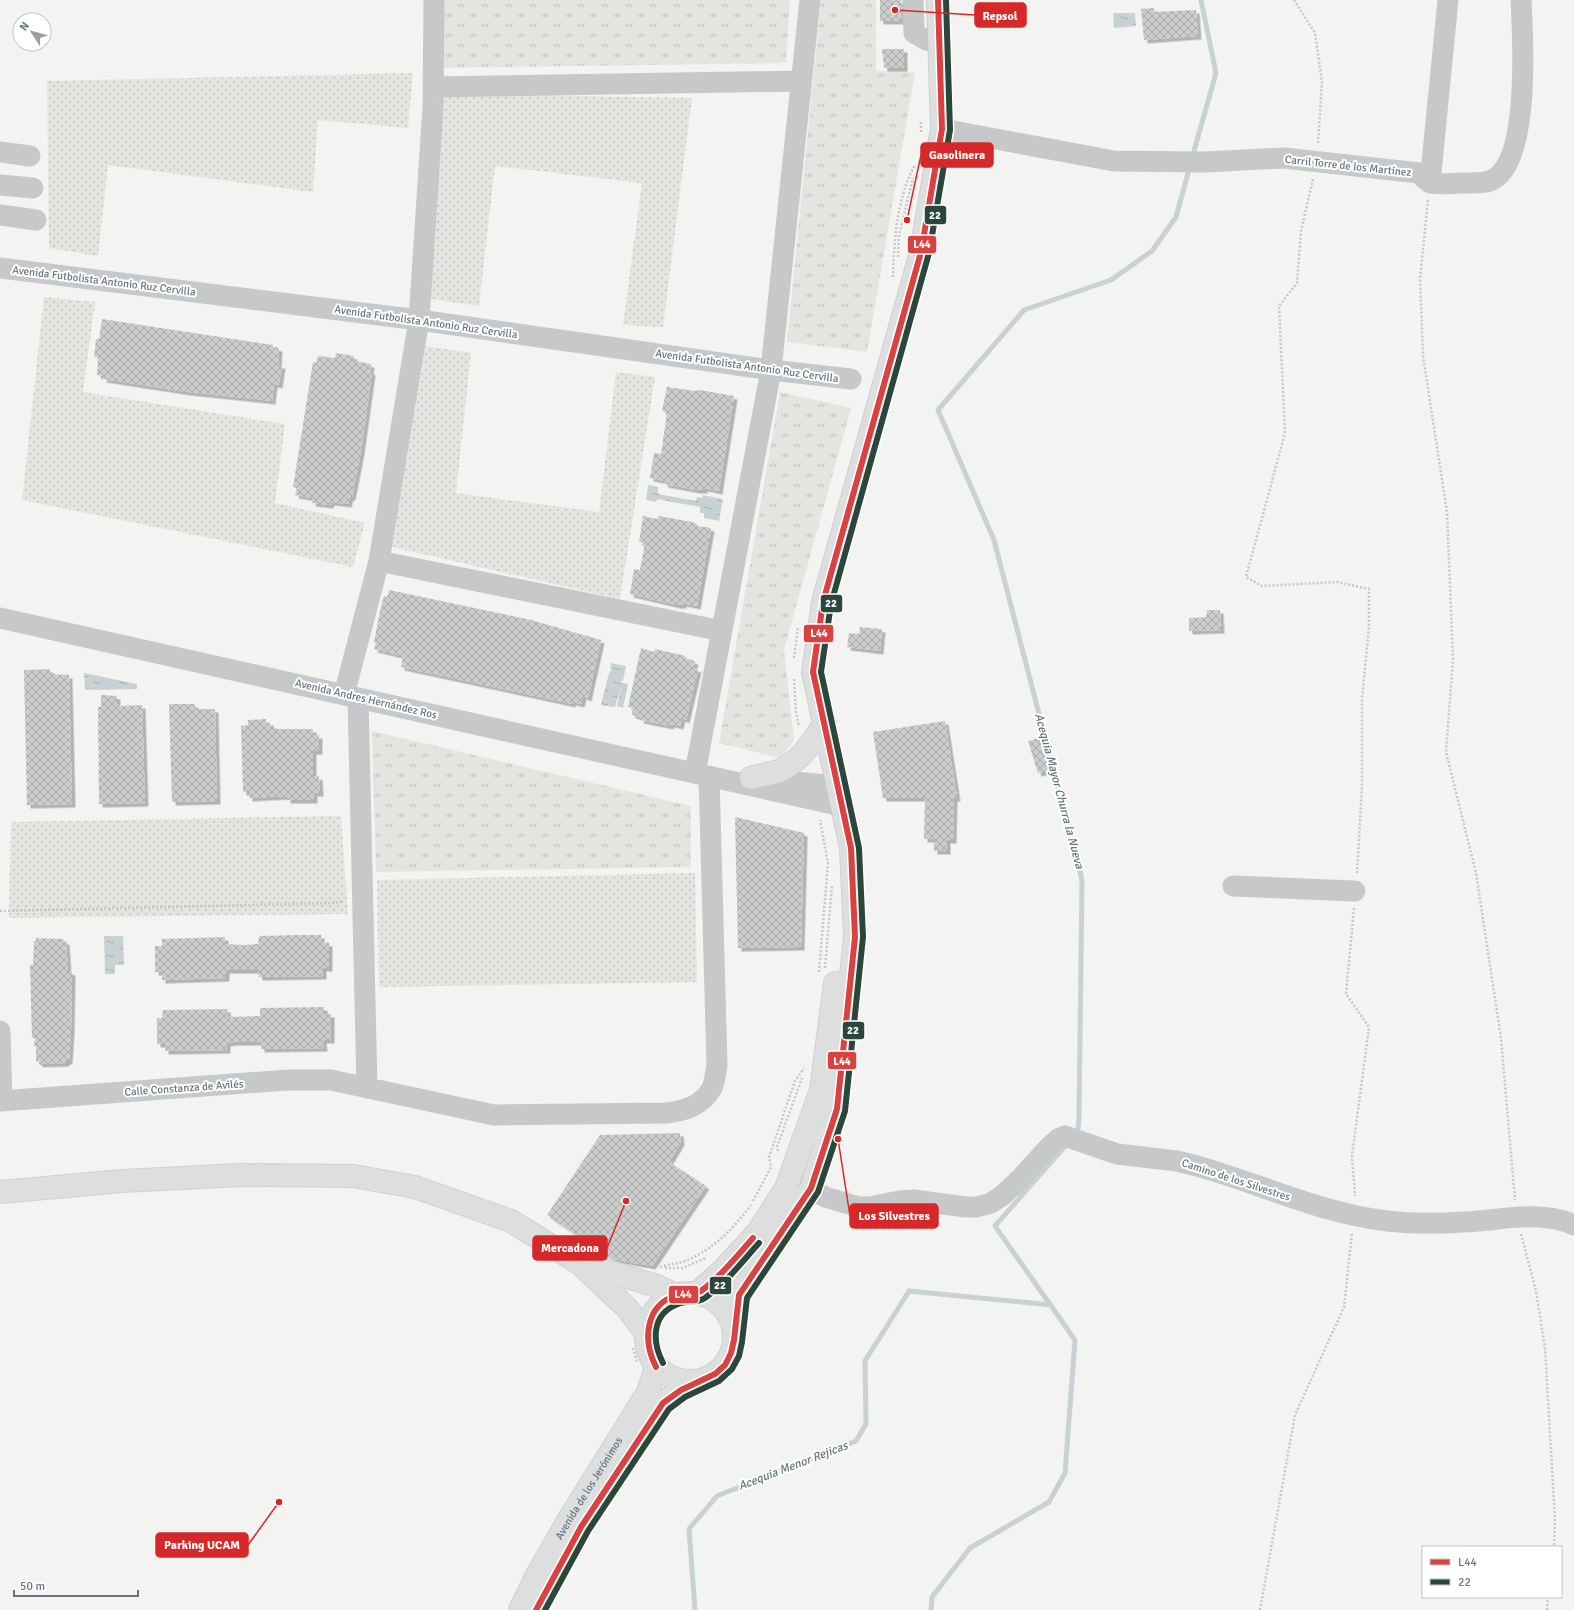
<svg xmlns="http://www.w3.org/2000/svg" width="1574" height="1610" font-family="Signika,sans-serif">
<defs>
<pattern id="grass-tufts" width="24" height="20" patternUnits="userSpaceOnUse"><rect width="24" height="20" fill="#e3e6e0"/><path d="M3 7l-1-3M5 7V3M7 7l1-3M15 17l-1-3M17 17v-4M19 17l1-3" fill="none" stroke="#bcbfbb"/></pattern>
<pattern id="park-dots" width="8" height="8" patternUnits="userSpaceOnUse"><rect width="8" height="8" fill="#e3e6e0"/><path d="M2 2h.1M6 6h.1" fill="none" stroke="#bcbfbb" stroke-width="1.8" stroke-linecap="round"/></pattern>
<pattern id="water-ripples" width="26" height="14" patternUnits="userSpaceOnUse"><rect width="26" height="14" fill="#c8d1d3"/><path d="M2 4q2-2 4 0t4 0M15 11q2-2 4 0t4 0" fill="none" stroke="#a6aeb0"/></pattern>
<pattern id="building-cross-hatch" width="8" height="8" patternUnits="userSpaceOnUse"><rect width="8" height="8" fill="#cbcdcd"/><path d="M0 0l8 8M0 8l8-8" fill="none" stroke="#a8abac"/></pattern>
<filter id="shadow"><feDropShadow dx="3.5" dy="3.5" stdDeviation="0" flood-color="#0004"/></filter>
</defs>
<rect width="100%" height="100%" fill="#f3f3f2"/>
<path fill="url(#grass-tufts)" d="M443,0H790L786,63L444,68Z
M821,0H876V71L915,72L867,352L787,342Z
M780,392L851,408L784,650L794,741L780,758L719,743Z
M372,731L691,806V867L376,872Z"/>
<path fill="url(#park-dots)" d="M413,73L408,128L318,120L313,192L108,165L98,256L49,248L47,81Z
M440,94L692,98L663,327L623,325L642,183L495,166L479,306L430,299Z
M44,297L95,302L83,392L285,424L275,503L365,523L353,567L22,500Z
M426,346L471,353L456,493L599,512L616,372L655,377L620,599L392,547Z
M341,816L348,914L9,918L11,822Z
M695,873L697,982L379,987L377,880Z"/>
<path fill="url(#water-ripples)" d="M1113,13H1135L1136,26L1114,28Z
M648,485L658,487V494L696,501L697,497L702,498L703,495L723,499L719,521L704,518V513H700V507L657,499L656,502L646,500Z
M611,663L626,666L623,681L619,682L628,684L623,708L617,706L621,687L615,707L601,705L609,673L612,670L610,669Z
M84,673L137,684V689L85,690Z
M104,936H123L124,965H115V974H105Z"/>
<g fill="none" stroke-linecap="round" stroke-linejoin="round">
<path stroke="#c8d1d3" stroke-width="5" d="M1192,158L1216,73L1201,0
M1074,1134L1078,1129L1079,1118L1082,880L994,540L938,410L1024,310L1111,280L1152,251L1176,217L1190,166
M695,1610L689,1529L717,1496L856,1441L866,1424L865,1361L909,1291L1051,1305
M931,1610L932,1597L970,1548L1049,1502L1065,1473L1075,1340L995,1226L1067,1144"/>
</g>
<path fill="url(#building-cross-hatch)" filter="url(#shadow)" d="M880,0H901L902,21H880Z
M1154,8V12L1196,10L1198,36L1144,40L1141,9Z
M882,49H904V68H884Z
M102,319L273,345V347L279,348L278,365H282L279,385L274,384L272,401L187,392L103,379L104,376L97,375L98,358L94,357L96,339H99Z
M336,353L354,356V361L371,364L370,371L372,372L361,451L352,497H350L348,504L331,502L330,505L312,503L313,498L295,495L297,488L293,487L313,362L316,363L318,356L335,358Z
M667,387L695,391L700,390L734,396L719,491L704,488V490H697L664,484L665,481L650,478L654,453L661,454L667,413L662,411Z
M643,516L658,519L659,516L692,522L697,524V526L711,528L697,606L683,603V605H677L630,594L634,569L640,570L645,542H639Z
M389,590L531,620L601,640L588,698L583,696L581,704L572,702V704L401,667L403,656L374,649L376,643L374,642L380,611L384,596L387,597Z
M1207,610H1220L1221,630L1189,631V618L1206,617Z
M860,627L882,629L880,651L847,647L849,633L859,634Z
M641,648L654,652L655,649L686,656L685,658L695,661L693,668L698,669L686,720L682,718L680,726L671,724L670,726L640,720L641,717L632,715L633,708L628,707Z
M50,669V674L69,675L72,804L27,805L24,670Z
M101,695L117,696V706L142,705L145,803L99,804L98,707H101Z
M169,704H195V709H215L217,801L172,802Z
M266,719V726L274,725V729H313V735H319V751H313V777L319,776L320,793H314V800H287V796L249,798V792H243L241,726L248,725V720Z
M945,721L957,798H954L953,840H947V851H934V839H924L925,798H883L873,732Z
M1042,737L1051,770L1038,773L1028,741Z
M735,817L804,833L801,947L738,948Z
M300,935H321V942L329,943V968H323V976L259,977L258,970H226V978L162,980V972H155V946H162V939L225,937V944L243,945L258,944L259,936Z
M36,938L63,939L64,941H66L68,971L72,972L71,1030L69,1061H66V1063L39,1064V1062L36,1061V1046H34L35,1038H32L30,965H33L34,941H36Z
M324,1007V1014H331V1040H323L324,1048L261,1049V1042H234L227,1043V1050L165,1051V1044H157V1018H162L163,1010L227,1009L228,1017L260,1016V1008Z
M680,1133L681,1142L669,1162L706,1186L652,1266L613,1259L547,1215L600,1135Z"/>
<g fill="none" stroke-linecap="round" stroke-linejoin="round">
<g stroke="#cfd0d0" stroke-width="24">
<g id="major">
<path d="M751,778C760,775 770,774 779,771C800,762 813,741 825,723"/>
<path d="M0,1192L123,1181L240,1175L353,1176L415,1187L511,1221L579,1263L628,1309L646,1334"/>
<path d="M584,1264L657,1286L676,1295"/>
<circle cx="690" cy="1337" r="44"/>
<path d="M697,1293L721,1272L758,1232L786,1188L821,1090L835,983"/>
<path d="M734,1340L739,1295L811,1188L837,1109L855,937L851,848L813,672L823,602L921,252L942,129L938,0"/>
<path id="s1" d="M520,1610L537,1575L569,1519L648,1392L656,1367"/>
<path d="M536,1610L581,1527L663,1403L681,1390L703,1380"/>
</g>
</g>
<path stroke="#c5c6c7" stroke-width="2.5" stroke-dasharray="2 2" stroke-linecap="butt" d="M1294,0L1315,33L1322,82L1318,143
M921,132V121
M1313,179L1301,231L1297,283L1279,306L1285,433L1246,577L1262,586L1337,582L1369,589V627L1362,699V787L1357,873
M1428,200L1420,279L1423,356L1447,512L1453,660L1446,752L1476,873L1501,1038L1515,1200
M898,257L899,235L913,178
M893,277C894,241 897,196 915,165
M794,658L798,627
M794,679L796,712L799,727
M1354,908L1346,994L1369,1027L1352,1156L1355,1196
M0,911L334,903L344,901
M825,968L832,886
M819,972L828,863L820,820
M778,1151L777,1147L802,1078
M753,1201L771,1167L769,1157L795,1081L804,1068
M1521,1234L1536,1291L1545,1348L1555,1520L1554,1547
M660,1267C668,1264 677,1264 685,1261C713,1250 733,1229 751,1205
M665,1268H683L706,1258
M633,1348L637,1362
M1260,1610L1295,1415L1344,1307L1352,1233
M1547,1610L1548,1597"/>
<path stroke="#c7c8c9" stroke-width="21" d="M913,0L914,33L926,40L939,42
M433,87L801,81
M942,129L1114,161L1205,162L1284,158L1419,173C1422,176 1427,182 1431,183C1441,185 1454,183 1464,183C1474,183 1486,184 1494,179C1530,157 1523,38 1521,0
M0,152L30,156
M1430,183L1448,0
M0,185L33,188
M0,215L36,220
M0,268L419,320L771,370L851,379
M379,561L722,631
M0,618L842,806
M344,695L379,561L419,320L433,107L434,0
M358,698L367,1088
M695,773L771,370L810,0
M784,781L838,786
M1233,886L1355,891
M0,1031L2,1101
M0,1101L288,1080H331L494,1115L666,1113C684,1111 702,1106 712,1088C715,1082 715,1073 717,1066L709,776
M794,1188H811L825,1197L859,1207H870L899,1201L914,1200L965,1207H977L991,1203L1003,1195L1020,1179L1049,1147L1058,1139L1065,1136L1117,1154L1177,1161L1197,1166C1261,1184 1320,1213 1387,1221C1412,1224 1437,1224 1463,1222C1499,1221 1539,1209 1574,1225"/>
<use href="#major" stroke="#dddede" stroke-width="22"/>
<g stroke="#fff" stroke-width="9">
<path id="bus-1" d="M656,1367C643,1342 644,1305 677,1295C685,1293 693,1296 701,1291C721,1276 737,1256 753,1238
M536,1610L581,1527L663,1403L681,1390L715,1374L725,1365L731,1353L734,1340L739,1295L811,1188L837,1109L855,937L851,848L813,672L823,602L921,252L942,129L938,0"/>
</g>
<g stroke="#fff" stroke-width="9">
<path id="bus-2" d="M663,1363C652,1342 651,1314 678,1304C687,1300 696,1304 705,1298C726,1283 742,1262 759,1243
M545,1610L588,1531L669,1409L685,1397L719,1381L732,1369L739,1356L742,1342L747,1298L818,1192L845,1111L863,937L859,848L821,672L831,604L929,253L950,130L946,0"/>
</g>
<use href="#bus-1" stroke="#da4241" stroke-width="6"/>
<use href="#bus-2" stroke="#2a4739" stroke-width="6"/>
</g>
<g text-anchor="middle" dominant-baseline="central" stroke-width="4" stroke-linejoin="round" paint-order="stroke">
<g font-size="11" fill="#657680" stroke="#fff">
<text transform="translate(1348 166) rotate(6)">Carril Torre de los Martínez</text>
<text transform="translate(104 281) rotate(7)">Avenida Futbolista Antonio Ruz Cervilla</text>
<text transform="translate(426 322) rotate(8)">Avenida Futbolista Antonio Ruz Cervilla</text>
<text transform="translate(747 366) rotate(8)">Avenida Futbolista Antonio Ruz Cervilla</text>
<text transform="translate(366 699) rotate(13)">Avenida Andres Hernández Ros</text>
<text transform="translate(184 1088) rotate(-4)">Calle Constanza de Avilés</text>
<text transform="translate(1236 1180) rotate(18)">Camino de los Silvestres</text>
<text stroke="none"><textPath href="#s1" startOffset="140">Avenida de los Jerónimos</textPath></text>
</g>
<g font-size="12" font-style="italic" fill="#61777d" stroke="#fff">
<text transform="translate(1059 791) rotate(75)">Acequia Mayor Churra la Nueva</text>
<text transform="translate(793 1466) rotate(-21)">Acequia Menor Rejicas</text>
</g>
</g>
<path fill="none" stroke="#d62828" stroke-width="1.5" d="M895 10L975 15M907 220L921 155M838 1139L850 1216M626 1201L607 1248M279 1502L248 1545"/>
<g fill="#d62828" stroke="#fff" stroke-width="1.5">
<circle cx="895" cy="10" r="4"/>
<circle cx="907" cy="220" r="4"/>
<circle cx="838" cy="1139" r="4"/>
<circle cx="626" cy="1201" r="4"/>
<circle cx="279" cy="1502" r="4"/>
</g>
<g fill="#d62828" stroke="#d62828" stroke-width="1.5">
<rect x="975" y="3" width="51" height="24" rx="4"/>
<rect x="921" y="143" width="72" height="24" rx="4"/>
<rect x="850" y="1204" width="88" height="24" rx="4"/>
<rect x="533" y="1236" width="74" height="24" rx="4"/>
<rect x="156" y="1533" width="92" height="24" rx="4"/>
</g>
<g font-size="12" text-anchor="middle" font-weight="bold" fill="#fff">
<text x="1000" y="20">Repsol</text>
<text x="957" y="159">Gasolinera</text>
<text x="894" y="1220">Los Silvestres</text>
<text x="570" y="1252">Mercadona</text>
<text x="202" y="1549">Parking UCAM</text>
</g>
<g stroke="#fff" stroke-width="1.5">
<rect x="924" y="205" width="23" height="20" rx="4" fill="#2a4739"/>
<rect x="907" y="235" width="30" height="19" rx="4" fill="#da4241"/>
<rect x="820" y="594" width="23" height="19" rx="4" fill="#2a4739"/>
<rect x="803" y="624" width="31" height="19" rx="4" fill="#da4241"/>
<rect x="842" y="1021" width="23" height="19" rx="4" fill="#2a4739"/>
<rect x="827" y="1051" width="30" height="19" rx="4" fill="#da4241"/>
<rect x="709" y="1276" width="23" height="19" rx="4" fill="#2a4739"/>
<rect x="668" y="1285" width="31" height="19" rx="4" fill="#da4241"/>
</g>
<g font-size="11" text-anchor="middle" font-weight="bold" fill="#fff">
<text x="935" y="219">22</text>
<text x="922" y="248">L44</text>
<text x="831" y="607">22</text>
<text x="819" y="637">L44</text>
<text x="853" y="1034">22</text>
<text x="842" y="1065">L44</text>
<text x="720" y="1289">22</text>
<text x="683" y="1298">L44</text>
</g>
<rect x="1422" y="1546" width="140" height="52" fill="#ffffff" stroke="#c1c8cc"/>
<rect x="1430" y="1559" width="20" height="6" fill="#da4241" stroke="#c1c8cc"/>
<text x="1458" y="1566" font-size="12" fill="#657680">L44</text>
<rect x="1430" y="1579" width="20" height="6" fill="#2a4739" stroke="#c1c8cc"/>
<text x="1458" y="1586" font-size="12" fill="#657680">22</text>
<g transform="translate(32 32) rotate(306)"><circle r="19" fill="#ffffff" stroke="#c1c8cc"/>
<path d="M0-3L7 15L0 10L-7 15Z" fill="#97a2a8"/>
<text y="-6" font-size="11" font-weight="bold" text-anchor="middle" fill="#657680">N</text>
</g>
<path d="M14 1590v6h124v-6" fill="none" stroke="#657680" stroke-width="2"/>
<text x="20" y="1590" font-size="12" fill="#657680" stroke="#ffffff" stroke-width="3" paint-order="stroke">50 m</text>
</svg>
